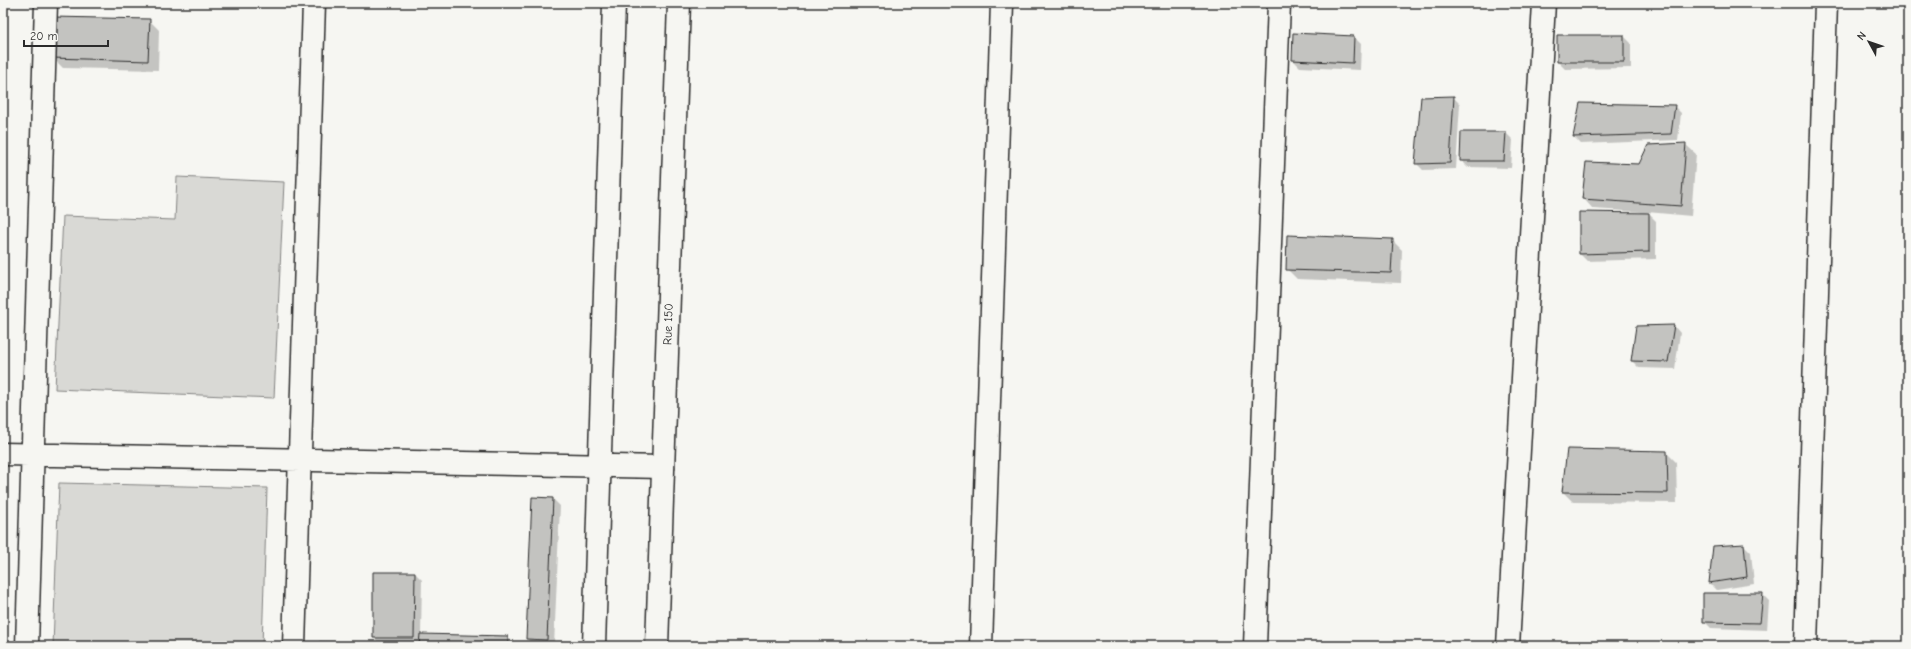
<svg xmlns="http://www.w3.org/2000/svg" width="1911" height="649" font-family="'Comic Neue',sans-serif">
<rect width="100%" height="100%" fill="#f6f6f2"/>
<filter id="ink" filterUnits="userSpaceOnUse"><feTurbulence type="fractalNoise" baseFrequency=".025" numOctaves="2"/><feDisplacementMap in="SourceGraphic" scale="8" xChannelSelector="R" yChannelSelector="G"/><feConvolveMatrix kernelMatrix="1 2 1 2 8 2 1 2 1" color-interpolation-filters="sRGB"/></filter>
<g filter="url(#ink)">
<path fill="#d9d9d5" stroke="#828280" d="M177,177L284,182L274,398L55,389L63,216L175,220Z
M59,483L267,488L262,646H53Z"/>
<path fill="#0003" d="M149,20L159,30L158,70L63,68L53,58Z
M1624,36L1631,43V68L1565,69L1558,62Z
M1354,37L1361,44L1360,70L1300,67L1293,60Z
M1453,97L1460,104L1456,169L1423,170L1416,163Z
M1674,106L1681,113L1678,140L1581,144L1574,137Z
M1462,133H1506L1513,140L1511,168L1468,167L1461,160Z
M1685,144L1696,154L1691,216L1647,212L1656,221V259L1587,261L1580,254V213L1641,214V212L1593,209L1583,198L1640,165Z
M1392,240L1402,250L1401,283L1297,279L1287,269Z
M1674,326L1680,333L1675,369L1639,368L1632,361Z
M1568,450L1666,452L1676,462L1677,503L1573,502L1563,492Z
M533,498L553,499L560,506L554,646H534L527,639Z
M1744,545L1751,552L1754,584L1717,590L1710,583L1714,547Z
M415,573L422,580L421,635L508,637L517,646H520H320L380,644L374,638Z
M1762,594L1769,601L1767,630L1711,628L1704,621Z"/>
<path fill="#c3c3c0" stroke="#2b2b2b" d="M53,17L150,19L148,61L52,58Z
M1293,33L1354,36L1353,63L1292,60Z
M1557,35H1624V62H1557Z
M1454,96L1450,163L1415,164L1421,97Z
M1580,103L1675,105L1671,134L1573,137Z
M1461,132H1506L1504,161H1460Z
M1686,143L1681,206L1582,199L1586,162L1639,164L1648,145Z
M1579,212L1649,213V252L1579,254Z
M1287,235L1393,239L1391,273L1286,270Z
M1674,325L1668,362L1631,361L1636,326Z
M1567,449L1667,451L1668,493L1562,492Z
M532,497L553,498L547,640L526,639Z
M1744,544L1747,577L1709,583L1713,546Z
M373,572H415L414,638H373Z
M1703,593H1763L1760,623L1703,622Z
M420,634L508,636V644L520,646H419Z
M319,642L405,643V646H319Z"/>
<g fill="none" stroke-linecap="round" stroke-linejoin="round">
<g stroke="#2b2b2b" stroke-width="25">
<path id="minor" d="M3,454L663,467
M27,646L46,3
M294,646L314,3
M981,646L1002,3
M1255,646L1279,3
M1508,646L1544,3
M1806,646L1826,3"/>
</g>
<g stroke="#2b2b2b" stroke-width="25">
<g id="major">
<path d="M594,646L614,3"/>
<path id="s1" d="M657,646L679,3"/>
</g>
</g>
<use href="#minor" stroke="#f6f6f2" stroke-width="22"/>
<use href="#major" stroke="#f6f6f2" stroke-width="22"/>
</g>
</g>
<g text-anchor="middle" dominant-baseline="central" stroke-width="3" stroke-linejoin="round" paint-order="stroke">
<g font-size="12" fill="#2b2b2b" stroke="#f6f6f2">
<text stroke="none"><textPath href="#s1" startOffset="322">Rue 150</textPath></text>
</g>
</g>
<rect width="1911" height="649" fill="none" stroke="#f6f6f2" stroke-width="16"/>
<rect x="8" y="8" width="1895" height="633" fill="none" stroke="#2b2b2b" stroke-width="1.5" filter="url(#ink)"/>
<g transform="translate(1869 42) rotate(310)" stroke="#f6f6f2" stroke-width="3" paint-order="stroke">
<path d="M0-3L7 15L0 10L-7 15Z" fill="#2b2b2b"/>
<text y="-6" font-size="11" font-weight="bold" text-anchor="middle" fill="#2b2b2b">N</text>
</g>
<path d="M24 40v6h84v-6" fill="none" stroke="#2b2b2b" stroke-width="2"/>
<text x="30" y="40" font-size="12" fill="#2b2b2b" stroke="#f6f6f2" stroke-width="3" paint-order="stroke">20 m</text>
</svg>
